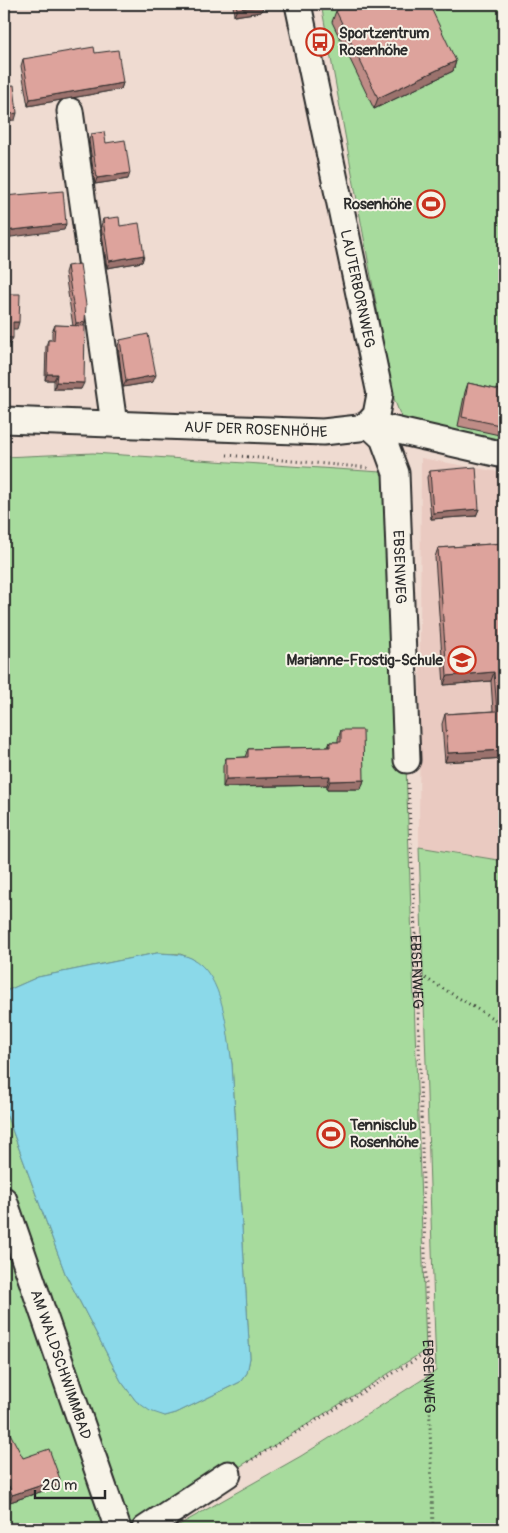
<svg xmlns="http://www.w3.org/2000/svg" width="508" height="1533" font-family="Pangolin,sans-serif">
<rect width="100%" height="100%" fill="#efdbd1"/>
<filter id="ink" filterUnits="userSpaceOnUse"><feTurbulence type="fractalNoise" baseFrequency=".02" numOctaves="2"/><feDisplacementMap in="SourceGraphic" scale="10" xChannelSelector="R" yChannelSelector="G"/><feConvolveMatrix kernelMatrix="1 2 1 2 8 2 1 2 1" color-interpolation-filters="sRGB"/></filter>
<g filter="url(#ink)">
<path fill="#eacac1" d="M421,458L504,473V861L419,847Z"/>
<path fill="#a7db9d" stroke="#698364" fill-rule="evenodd" d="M321,4H504V449L406,430L393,396Z
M93,453L396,473L426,1350L228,1474L145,1529H118L4,1200V1108L65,1273L121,1381L136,1401L165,1416L176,1413L240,1382L247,1373L250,1358L232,1064L225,1022L193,959L180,954L157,953L38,977L4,992V457ZM338,750L327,789V785L245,787V758Z
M419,847L504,861V1529H172L301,1456L436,1371Z
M4,1224L109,1529H4Z"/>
<path fill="#8bd9e9" stroke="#65939d" d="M157,953C169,954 180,953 191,958C224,974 227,1032 232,1064L250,1358L247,1373L240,1382L176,1413L165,1416L150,1411L136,1401L121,1381L65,1273L4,1108V992L38,977Z"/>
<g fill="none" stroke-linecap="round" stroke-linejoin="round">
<g stroke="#2b2b2b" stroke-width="29">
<g id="minor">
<path id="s2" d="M298,4L380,394L376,415L368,424"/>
<path d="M70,111L114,424"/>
<path id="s3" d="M4,420L323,432L359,428L368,424L504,455"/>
<path id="s4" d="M368,424L383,438L396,473L407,760"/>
<path id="s5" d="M4,1200L118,1529"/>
<path d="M145,1529L228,1474"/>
</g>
</g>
<g stroke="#2b2b2b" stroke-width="3" stroke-dasharray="1 4" stroke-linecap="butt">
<path d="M227,455L370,468"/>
<path id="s1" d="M408,783L417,973L433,1529"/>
<path d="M417,973L504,1025"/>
<path d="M248,1462L428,1352"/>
</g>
<use href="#minor" stroke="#f7f3e8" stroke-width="25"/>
</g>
<path fill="#be8c86" stroke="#2b2b2b" d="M233,4H263L264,5L261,12L234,16Z
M336,11L456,61L453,71L374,109L332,22Z
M95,53L123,83L121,89L28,106L21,66L23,59Z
M91,134L106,143L128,179L95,184L89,140Z
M103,219L120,226L144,255L142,262L107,268L101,226Z
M67,266L84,326L81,389H54V380H45L46,346L48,340H52V332L55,325L73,326L65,273Z
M120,340L153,382L123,387L118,346Z
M468,383L504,391V436L458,426L465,392Z
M430,471L479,509L476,516L431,519L427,477Z
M504,543V758L445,762L442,724L445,714L493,711L491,681L444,685L435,557L438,548Z
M341,730L364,780L361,789H327V785L223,787V766L226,758L245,757L248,749L328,747L330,742H338V739Z
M23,1458L58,1486L10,1502L7,1492L4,1493Z"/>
<path fill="#9b726d" stroke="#2b2b2b" d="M264,5L261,12L234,16L237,9Z
M456,61L453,71L374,109L378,98Z
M123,83L121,89L28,106L30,99Z
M17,113L15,120L4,121V115Z
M130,173L128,179L95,184L97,178Z
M66,224L64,230L4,238V231Z
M144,255L142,262L107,268L109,261Z
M13,322H19L17,329H11Z
M85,322L83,329L74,330L76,323Z
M4,337L13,338L10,344H4Z
M47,374H57L54,380H45Z
M156,375L153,382L123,387L126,381Z
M56,382L84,383L81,389H54Z
M479,509L476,516L431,519L433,513Z
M494,672L491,681L444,685L447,676Z
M504,750V758L445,762L448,753Z
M330,776L327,785L223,787L226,779Z
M364,780L361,789H327L330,781Z
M60,1479L58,1486L10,1502L12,1495Z
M9,1486L7,1492L4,1493V1487Z"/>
<path fill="#dda39c" stroke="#2b2b2b" d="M236,4H263L264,5L237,9Z
M351,4H429L456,61L378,98L336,11Z
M94,47L95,53L118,50L123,83L30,99L23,59Z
M14,85L17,113L4,115V86Z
M104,132L106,143L125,140L130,173L97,178L91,134Z
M63,191L66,224L4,231V196Z
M119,217L120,226L139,223L144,255L109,261L103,219Z
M80,264L86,305L85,322L76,323L67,266Z
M4,294H20L19,322H13V338L4,337Z
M55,325L85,326L84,383L56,382L57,374H47L48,340H54Z
M148,334L156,375L126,381L120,340Z
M468,383L504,391V426L462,417Z
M476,467L479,509L433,513L430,471Z
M504,543V750L448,753L445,714L497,711L494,672L447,676L438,548Z
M341,730H363L364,780L330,781V776L226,779V758L248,757V749L330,747V742H341Z
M4,1422L23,1458L49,1449L60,1479L12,1495L9,1486L4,1487Z"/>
</g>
<defs>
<g id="bus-ring" transform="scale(1.4375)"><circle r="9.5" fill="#f7f3e8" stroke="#c8321e" stroke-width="1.5"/><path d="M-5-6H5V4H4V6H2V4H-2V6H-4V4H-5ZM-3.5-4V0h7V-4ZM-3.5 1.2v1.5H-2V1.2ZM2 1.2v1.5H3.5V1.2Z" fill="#c8321e"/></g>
<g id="stadium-ring" transform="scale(1.4375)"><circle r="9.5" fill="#f7f3e8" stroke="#c8321e" stroke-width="1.5"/><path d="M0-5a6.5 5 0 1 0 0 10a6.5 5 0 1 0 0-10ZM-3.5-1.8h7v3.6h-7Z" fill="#c8321e"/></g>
<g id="school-ring" transform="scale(1.4375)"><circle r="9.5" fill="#f7f3e8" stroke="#c8321e" stroke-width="1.5"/><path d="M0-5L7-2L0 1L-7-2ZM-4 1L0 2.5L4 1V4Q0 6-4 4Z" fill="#c8321e"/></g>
</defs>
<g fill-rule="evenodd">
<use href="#bus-ring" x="320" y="42"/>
<use href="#stadium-ring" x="431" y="204"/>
<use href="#school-ring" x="462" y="660"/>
<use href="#stadium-ring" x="331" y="1134"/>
</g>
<g text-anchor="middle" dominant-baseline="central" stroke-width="4" stroke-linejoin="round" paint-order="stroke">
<g font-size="15" font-weight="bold" fill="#2b2b2b" stroke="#f7f3e8" text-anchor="start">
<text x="339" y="33">Sportzentrum<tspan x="339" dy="17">Rosenhöhe</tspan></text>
<text x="412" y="204" text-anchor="end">Rosenhöhe</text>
<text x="443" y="660" text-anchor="end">Marianne-Frostig-Schule</text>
<text x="350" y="1125">Tennisclub<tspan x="350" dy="17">Rosenhöhe</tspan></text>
</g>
<g font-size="15" fill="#2b2b2b" stroke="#f7f3e8">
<text stroke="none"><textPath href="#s2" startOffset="291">LAUTERBORNWEG</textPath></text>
<text stroke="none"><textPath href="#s3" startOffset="252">AUF DER ROSENHÖHE</textPath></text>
<text stroke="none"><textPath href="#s4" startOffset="152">EBSENWEG</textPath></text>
<text stroke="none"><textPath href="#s1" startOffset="189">EBSENWEG</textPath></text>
<text stroke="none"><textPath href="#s5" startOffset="174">AM WALDSCHWIMMBAD</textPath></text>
<text stroke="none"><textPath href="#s1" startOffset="594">EBSENWEG</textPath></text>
</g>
</g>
<rect width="508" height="1533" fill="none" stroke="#f7f3e8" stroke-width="20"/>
<rect x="10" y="10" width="488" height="1513" fill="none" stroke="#2b2b2b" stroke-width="2" filter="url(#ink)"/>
<path d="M35 1490v8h70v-8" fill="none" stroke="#2b2b2b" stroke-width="2.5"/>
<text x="42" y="1490" font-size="15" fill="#2b2b2b" stroke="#f7f3e8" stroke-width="4" paint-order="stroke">20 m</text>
</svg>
